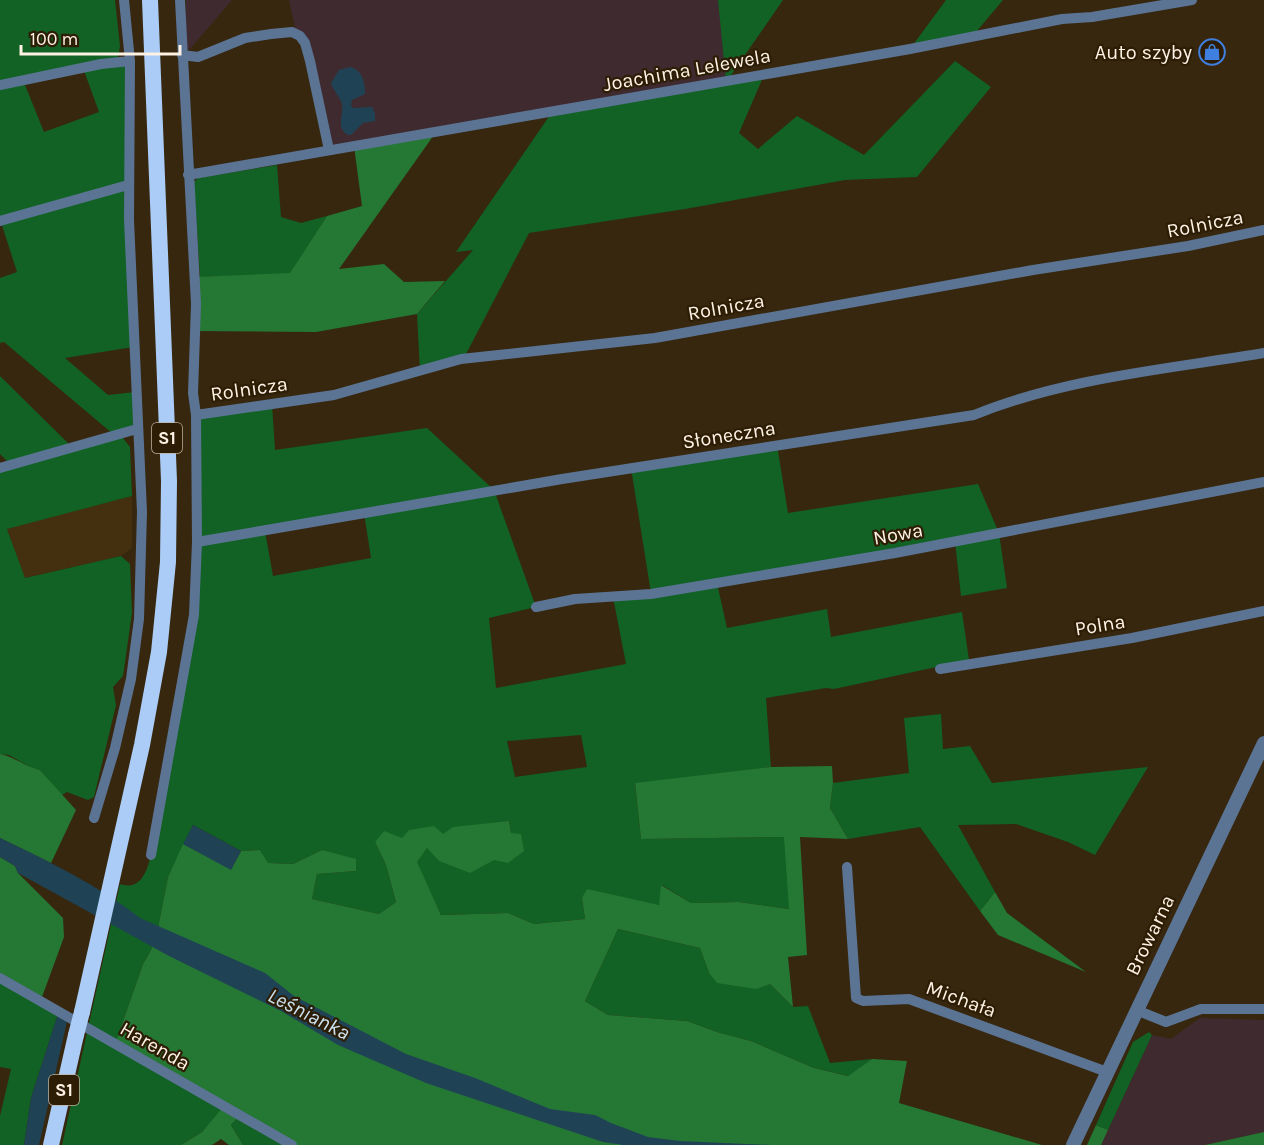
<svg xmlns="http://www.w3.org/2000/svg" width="1264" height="1145" font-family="Karla,sans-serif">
<rect width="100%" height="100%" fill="#37270f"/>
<path fill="#442f0f" d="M132,496V548L121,556L24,578L7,528Z"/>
<path fill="#3f2b2f" d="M186,0H232L189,50L186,46Z
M289,0H721L726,81L329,150L310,61L297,37Z
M1200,1018L1264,1020V1132L1205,1145H1101L1152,1035L1171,1039Z"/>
<path fill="#116224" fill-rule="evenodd" d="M0,0H115L120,46L118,58L130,61L133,347L65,358L108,395L135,392L137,429L122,437L130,447L132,496L7,529L25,578L121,556L130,564L132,613L123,676L113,687L116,705L94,797L88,800L67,792L62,795L40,770L32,768L9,755L0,754V468L10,464L0,454V376L72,447L113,434L4,342L0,343V278L17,272L0,219ZM83,68L99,112L44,132L23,80Z
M718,0H783L727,81L764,75L739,133L758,149L797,116L864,155L955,61L991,87L917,177L845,180L685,209L529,233L465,356L420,371L417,314L473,250L456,252L552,112L726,81Z
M946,0H1003L971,38L910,49Z
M277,165L281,217L301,223L327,216L290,274L200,277L194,182L198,178Z
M272,404L275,450L427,428L494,490L536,607L489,618L496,688L626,664L613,597L651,593L631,468L777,445L788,513L978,484L999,533L1007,588L961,596L955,542L717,583L727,628L827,609L831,637L962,612L969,660L834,689L826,688L766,698L771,767L635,784L641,839L785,837L790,909L739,902L691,903L662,885L660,905L582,898L585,919L534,924L508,913L441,915L416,862L427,848L511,833L509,821L443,834L375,842L386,865L396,902L379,914L312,899L317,874L356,871L322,850L293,864L267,863L260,850L241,851L193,825L168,877L158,928L151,950L143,964L115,1044L224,1107L202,1132L181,1145H62L120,884C141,891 147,871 151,855L194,615L196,415ZM364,513L371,558L273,576L265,531ZM581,735L587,767L515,777L507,741Z
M941,714L943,749L970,746L992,783L1148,767L1095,855L1068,842L1016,824L958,825L995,892L980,911L920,827L848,839L830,808L833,783L909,773L904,718Z
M618,929L700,948L709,973L770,984L793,1007L808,1006L830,1063L872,1059L849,1076L814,1068L751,1041L717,1032L687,1021L608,1015L585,1001Z
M0,978L59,1011L31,1098L24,1145H0V1116L11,1069L0,1067Z
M1149,1032L1152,1035L1108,1130L1096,1125L1133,1042Z
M239,1116L285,1145H243L231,1125Z"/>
<path fill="#257734" d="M436,132L339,269L384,264L404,282L445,281L417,314L316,332L195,331L194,277L290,273L327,216L362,206L354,146Z
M0,754C15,757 26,767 40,770L76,810L51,863L0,838Z
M832,766L833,783L830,808L848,839L800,837L807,955L788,957L793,1007L770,984L756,989L717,983L709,973L700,948L618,929L585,1001L608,1015L687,1021L717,1032L751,1041L814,1068L848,1076L872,1059L907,1061L899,1103L1042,1145H285L239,1116L231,1125L243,1145H229L221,1139L212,1145H181L202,1132L223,1107L115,1044L143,964L151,950L158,928L168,877L183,844L231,869L241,851L260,850L268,863L293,864L322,850L356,859V871L317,874L312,899L379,914L396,902L386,865L375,842L384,831L402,838L409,830L434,826L443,834L453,827L509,821L511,833L521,834L524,851L508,863L494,860L470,873L439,861L427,848L417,862L441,915L508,913L534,924L585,919L582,898L587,889L659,905L661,885L691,903L739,902L789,909L784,837L641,839L635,783L771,767Z
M0,857L15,866L18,873L63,918L64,937L42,997L0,973Z
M995,892L1007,913L1086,972L998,935L980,911Z
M1096,1125L1108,1130L1101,1145H1087Z
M1264,1132V1145H1205Z"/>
<path fill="#1f4355" d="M350,67C363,70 365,83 365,94L352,100L351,105L353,108L372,107L375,114V121L363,123L351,135H348C335,127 344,116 342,104C340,96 333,91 331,83L339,70Z
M193,825L241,851L231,870L183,844Z
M0,838C48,861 98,885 140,918L265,973L294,996L406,1054L475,1078L550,1109L595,1115L611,1123L648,1137L680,1141L772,1145H623L603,1142L426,1083L338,1045L281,1011L169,956L18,873L15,866L0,857Z
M59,1011L68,1017L39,1145H24L31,1098Z"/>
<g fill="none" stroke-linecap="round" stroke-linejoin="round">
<path stroke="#5b7494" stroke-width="10" d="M182,55L198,57L245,38L271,34L292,32L300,36L305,43L310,61L329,150
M0,85L101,64L130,61
M188,175L910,49L1062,19L1092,17L1192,0
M0,221L128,185
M196,415L334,395L461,359L655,338L1033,270L1188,246L1264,230
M0,468L137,429
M197,542L562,479L974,415C1064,378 1169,369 1264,353
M536,607L575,599L651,594L895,553L1264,482
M940,669L1132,638L1264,611
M94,818L115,748L131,679L139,619L142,512L129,220L130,61L124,0
M151,855L194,615L197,542L196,415L193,393L196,304L180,0
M847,867L856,998L863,1001L909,999L1107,1072
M0,978L292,1145
M1136,1010L1166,1022L1201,1009H1264"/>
<path stroke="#5b7494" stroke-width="14" d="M1073,1145L1264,743"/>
<path stroke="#aaccf6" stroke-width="16" d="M82,1012L142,745L159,652L168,562L169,481L150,0
M51,1145L76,1035"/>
<path stroke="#aaccf6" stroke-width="16" d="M76,1035L82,1012"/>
</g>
<defs>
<g id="shop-ring" transform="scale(1.35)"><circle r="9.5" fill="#2d1d05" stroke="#3f7fe0" stroke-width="1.5"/><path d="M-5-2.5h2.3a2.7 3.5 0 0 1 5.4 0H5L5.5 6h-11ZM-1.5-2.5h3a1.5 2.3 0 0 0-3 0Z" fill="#3f7fe0"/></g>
</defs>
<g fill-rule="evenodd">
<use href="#shop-ring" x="1212" y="52"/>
</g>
<g text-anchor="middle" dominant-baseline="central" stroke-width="4.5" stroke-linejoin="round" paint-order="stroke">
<g fill="#2d1d05" stroke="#bfb2a1" stroke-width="1.5">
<rect x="152" y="423" width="30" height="30" rx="4.5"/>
<rect x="49" y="1075" width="30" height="30" rx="4.5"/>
</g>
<g font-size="18" font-weight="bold" fill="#fdf2e4">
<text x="167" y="438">S1</text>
<text x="64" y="1090">S1</text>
</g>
<g font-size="20" fill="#fdf2e4" stroke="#2d1d05" text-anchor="end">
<text x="1192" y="52">Auto szyby</text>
</g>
<g font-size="20" fill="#fdf2e4" stroke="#2d1d05">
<text transform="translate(687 70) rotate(-10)">Joachima Lelewela</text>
<text transform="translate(1205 224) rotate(-11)">Rolnicza</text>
<text transform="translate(726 307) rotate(-10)">Rolnicza</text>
<text transform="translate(249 389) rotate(-8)">Rolnicza</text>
<text transform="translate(729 435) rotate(-9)">Słoneczna</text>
<text transform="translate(898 534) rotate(-10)">Nowa</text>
<text transform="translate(1100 625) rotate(-9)">Polna</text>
<text transform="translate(1150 935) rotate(-64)">Browarna</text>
<text transform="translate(961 999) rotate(20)">Michała</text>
<text transform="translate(155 1046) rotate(30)">Harenda</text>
</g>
<g font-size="21" font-style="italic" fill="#cbe3f1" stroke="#2d1d05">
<text transform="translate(309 1014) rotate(27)">Leśnianka</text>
</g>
</g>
<path d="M21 45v9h159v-9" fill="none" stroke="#fdf2e4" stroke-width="3"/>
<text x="30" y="45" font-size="18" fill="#fdf2e4" stroke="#2d1d05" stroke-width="4.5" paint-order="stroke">100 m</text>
</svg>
